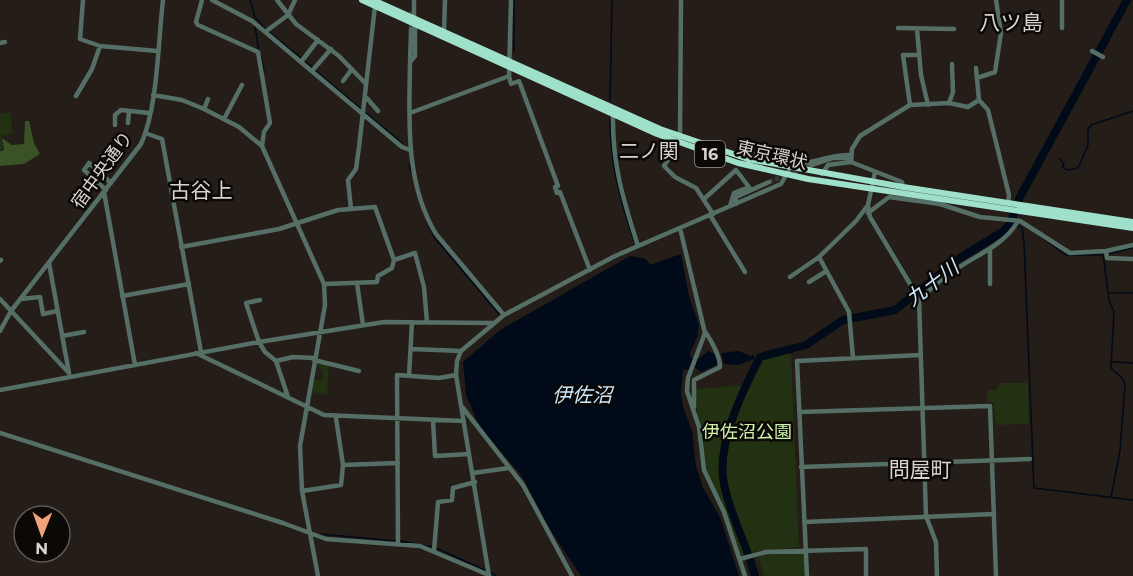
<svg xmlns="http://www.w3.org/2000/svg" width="1133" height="576" font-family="Montserrat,'Noto Sans JP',sans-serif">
<rect width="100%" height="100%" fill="#241d18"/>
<path fill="#213111" d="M10,112L13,134L1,136L3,149L0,150V114Z
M768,354H791L799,547L759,551L741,556L728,517L706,472L694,389L748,385L761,360Z
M318,362L329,365L327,395L312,392L314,380H322L323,371L317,366Z
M999,383H1028L1029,424L995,425L994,403L987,402V390H997Z
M801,552L804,555L806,576H764L758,555Z"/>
<path fill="#3b5126" d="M25,121H29L34,143L40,154L24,164L0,166V151L4,150L2,138L12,145L24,144Z"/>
<path fill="#000a18" d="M681,254L689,296L699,325L697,337L690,353L691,358H700L708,351L715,354L718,364L701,372L696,368L683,370L681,393L683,407L692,431L696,466L703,488L720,517L739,576H581L551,531L521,475L479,426L466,395L463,362L500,330L630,256L646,259L650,265Z
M739,351L750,356L754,355V359L739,365L724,364L721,353Z"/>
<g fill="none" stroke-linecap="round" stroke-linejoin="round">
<path stroke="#000a18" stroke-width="1.5" d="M250,0L255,17L265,29
M255,26L259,52
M269,32L312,67
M514,51V0
M261,56L264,72
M315,70L362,110
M610,101L612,0
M366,113L402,143
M610,119C610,163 620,200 634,241
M266,133L271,124
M1059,158L1064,164L1062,167L1068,170L1078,168L1088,145V130L1091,125L1133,111
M409,164L411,171
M426,219L434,237L500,315
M1017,226L1022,227L1024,243L1034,488L1133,500
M1034,232L1066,255H1103
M1103,254L1109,300L1114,312L1111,368L1123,379L1125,385L1120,451L1111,497
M1107,254L1133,248
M1110,293H1133
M1113,362L1133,363
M320,534L396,541
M401,541L432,547
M436,548L487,571
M491,573L496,576"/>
<path stroke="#000a18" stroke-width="8" d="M755,576C747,545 730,515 724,484C716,445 742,392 760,357L806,345L843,320L895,310L960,258L1002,232L1010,224L1020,197L1127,0"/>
<path stroke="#3f3833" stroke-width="4.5" stroke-dasharray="4.5 2" stroke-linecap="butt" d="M411,29V11
M769,182L811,165"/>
<path stroke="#556e66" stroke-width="4.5" d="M83,0L80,39L100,46L157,51
M202,0L196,22L198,25L258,52L270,123L264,132L262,146
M212,0L252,21L402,147L410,150
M277,0L296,24L339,56L366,84
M511,0L509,76L511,84L519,81L558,186L555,187L557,193L560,192L590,270
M414,19V0
M415,24V56L410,62C409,120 405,183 436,234L504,315
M898,28L954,29
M1062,28V0
M917,29L921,75L928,105
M265,32L288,15L295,0
M444,32L445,0
M0,43L5,42
M1092,51L1103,57
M301,62L318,40
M410,62L411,29
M976,68L979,100L988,110L990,118L1009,195L1008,203
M312,71L331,49
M977,78L995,72L1001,33L996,0
M343,81L352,69
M153,95L182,100L204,109L239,127L262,146L324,284L325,305L300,446L302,491L318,576
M76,96L92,69L100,46
M365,96L378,111
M949,103L953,92L952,64
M910,105L903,55H919
M204,109L208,99
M410,113L509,76
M613,114C612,164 623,199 638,246
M224,119L242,85
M128,123L129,111
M115,125V115L121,110L149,113
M145,133L162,139L201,352
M680,137L681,0
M678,143L664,166L675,177L696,188L713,214
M748,159V153C765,157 786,165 804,163C821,161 834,154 851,155
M851,162L852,149L860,136L910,105L949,103L968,107L979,100
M811,165L833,158H851
M822,174L828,165L851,162L902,182L903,187
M106,190L84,170L89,163L111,183
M104,192L135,365
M704,199L736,170L749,187L734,193L730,206
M736,204V197L769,182
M868,205L870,217L919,299L926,516L936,542L937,576
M351,209L348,180L356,169L359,147L375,6
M868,213L889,197L940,204L980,217L1020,221L1070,253L1106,251L1107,258L1133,259
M710,215L745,272
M680,228L705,333L688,378L687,391L699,427L704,470L724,512L745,576
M181,247L279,229L338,210L375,207L394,260L392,268L378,276L377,282L324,284
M990,250V284
M1106,251L1133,245
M394,260L415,253L424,287L427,322
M0,261L1,260
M49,263L69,373
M790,277L819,257
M809,282L825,272
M357,283L363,325
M122,296L189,284
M0,299L68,372
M21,299L40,297L43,314L57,311
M919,299C930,290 940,280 952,272C975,255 1003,247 1018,221
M260,300L246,303L259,342L265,352L276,361L288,397
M0,331L11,311L141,144C158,107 158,41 163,0
M62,336L84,332
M411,349L461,351
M196,353L324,415L464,421
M853,358L849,312L819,257L856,221L868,205L875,172
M314,360L359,371
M276,361L293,357L314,358
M409,376L412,322
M0,390L259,342L384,322L493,323
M694,407V380L720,367C720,356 711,340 706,333
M463,408L523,485L572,576
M800,412L990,406L996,576
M433,420L435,456L469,454
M0,433L283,523L326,539L420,546L489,575
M343,465L398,463
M801,467L1030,459
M473,473L509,468
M302,491L341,485L343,465L336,418
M804,522L994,514
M398,544L397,375L439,378L456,375
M434,551L438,502L452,500L453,488L475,482
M740,559L766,552L866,549V576
M489,576L456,375L457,361L461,351L504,315L615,256L781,184L790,168
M807,576L797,361L920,355"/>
<path stroke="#9fe0cb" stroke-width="6" d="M362,0L657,134L738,163L808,179L1133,228
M373,0L660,129L748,159L903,187L1133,222"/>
</g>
<g text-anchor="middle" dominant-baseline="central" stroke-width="5" stroke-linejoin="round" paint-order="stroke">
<rect fill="#0b0806" stroke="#9a9693" stroke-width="1.5" x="695" y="141" width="30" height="26" rx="4.5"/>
<g font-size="16" font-weight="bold" fill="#d8d3cf">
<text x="710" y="154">16</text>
</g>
<g font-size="18" fill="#d8d3cf" stroke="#0b0806">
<text transform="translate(772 155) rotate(13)">東京環状</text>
<text transform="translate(102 170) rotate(-54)">宿中央通り</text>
</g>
<g font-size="18" fill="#cdf3ab" stroke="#0b0806">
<text x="747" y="432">伊佐沼公園</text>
</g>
<g font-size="20" fill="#d8d3cf" stroke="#0b0806">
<text x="649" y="151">二ノ関</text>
</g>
<g font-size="20" font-style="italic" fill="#cbe7fb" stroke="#0b0806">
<text transform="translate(932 283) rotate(-37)">九十川</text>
<text x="582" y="395">伊佐沼</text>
</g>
<g font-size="21" fill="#d8d3cf" stroke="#0b0806">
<text x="1011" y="22">八ツ島</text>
<text x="201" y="190">古谷上</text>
<text x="920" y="469">問屋町</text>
</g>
</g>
<g transform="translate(42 534) rotate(181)"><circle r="28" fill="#0b0806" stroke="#5d5956" stroke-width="1.5"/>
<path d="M0-4.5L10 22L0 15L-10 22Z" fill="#f1a27b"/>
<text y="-9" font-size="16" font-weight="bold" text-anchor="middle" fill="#d8d3cf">N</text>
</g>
</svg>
